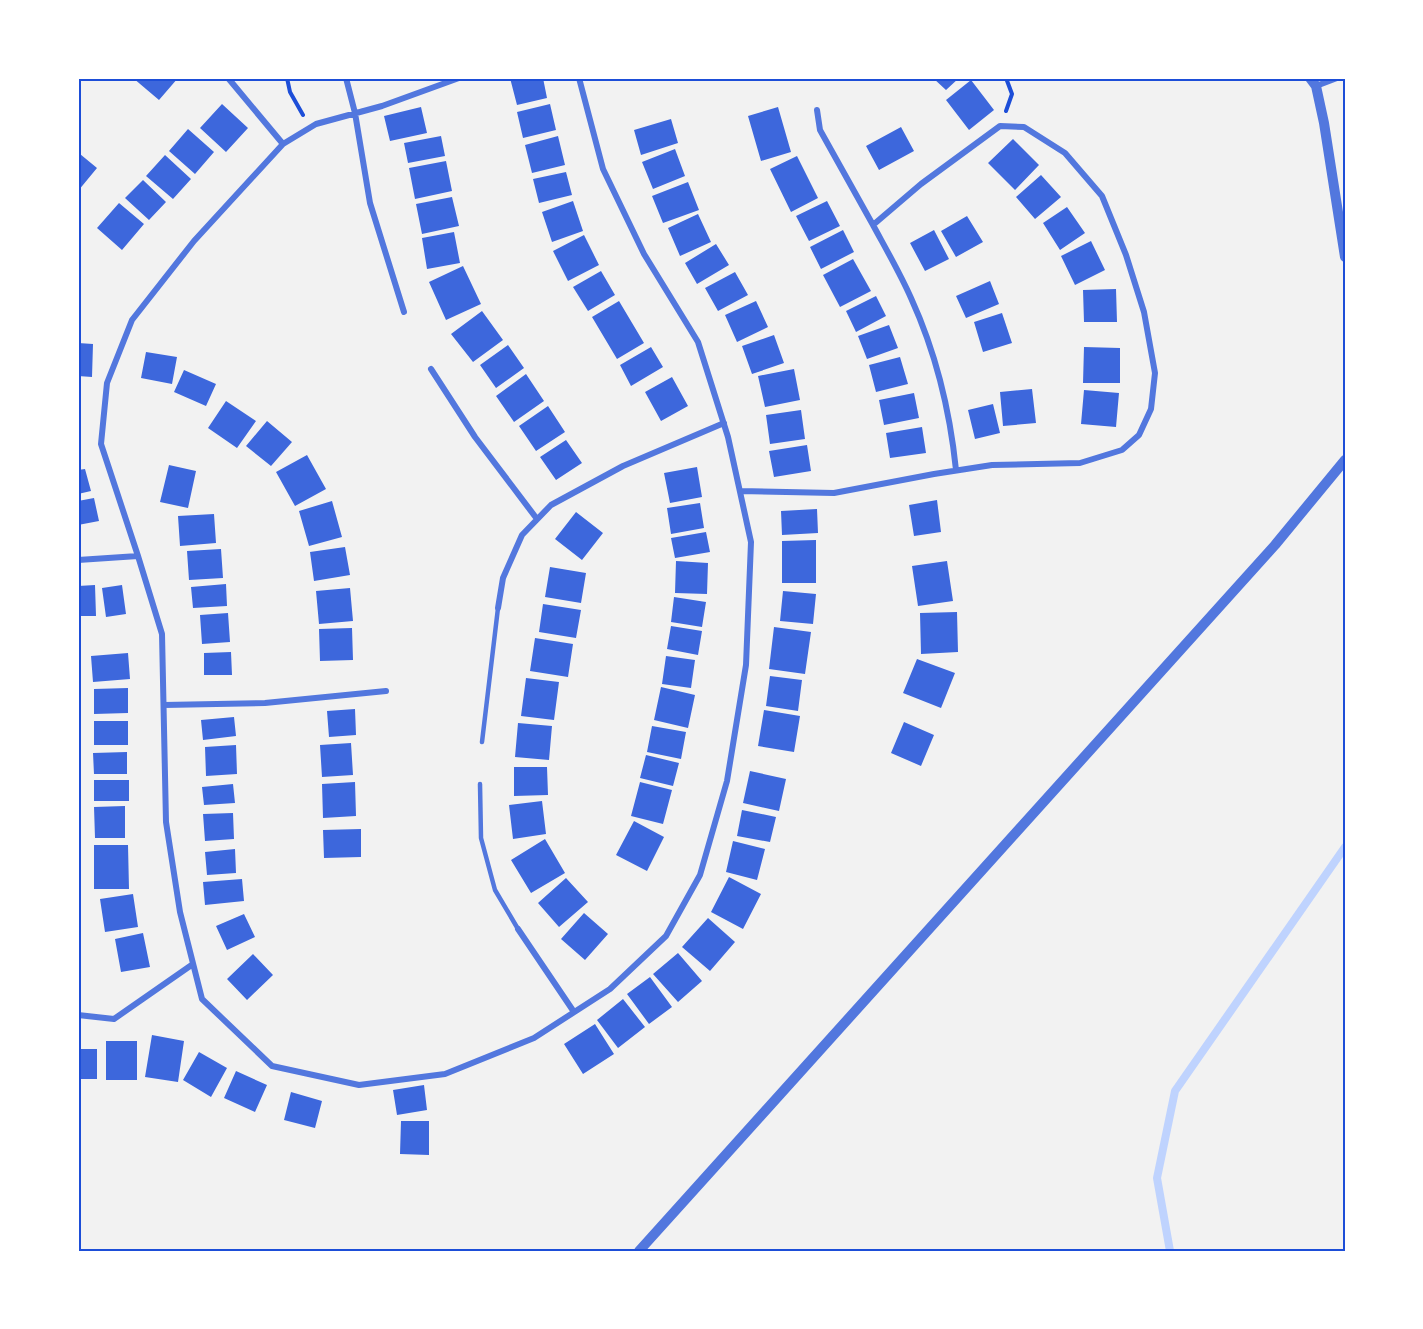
<svg xmlns="http://www.w3.org/2000/svg" width="1423" height="1329" font-family="'Varela Round',sans-serif">
<rect width="100%" height="100%" fill="#f2f2f2"/>
<g fill="none" stroke-linecap="round" stroke-linejoin="round">
<path stroke="#bfd3fe" stroke-width="8" d="M1170,1251L1157,1178L1175,1091L1345,847"/>
</g>
<path fill="#3d67dc" d="M133,78H178L159,100Z
M510,78H543L547,98L517,105Z
M933,78H959L946,90Z
M971,80L994,110L969,130L946,100Z
M222,104L248,128L226,152L200,128Z
M550,104L556,130L523,138L517,112Z
M421,107L427,133L390,141L384,116Z
M778,107L791,152L761,161L748,116Z
M671,119L678,143L641,155L634,130Z
M901,127L914,151L879,170L866,146Z
M188,129L214,152L195,174L169,151Z
M441,136L445,156L408,163L404,143Z
M558,136L565,165L532,173L525,145Z
M1013,139L1039,165L1015,190L988,163Z
M675,149L685,176L653,189L642,162Z
M80,154L97,168L78,191V157Z
M165,155L191,179L173,199L146,176Z
M797,156L818,198L791,212L770,169Z
M446,161L452,191L415,199L409,168Z
M566,172L572,195L539,203L533,179Z
M1041,175L1061,197L1035,219L1016,197Z
M143,180L166,202L149,220L125,198Z
M688,182L699,210L663,223L652,196Z
M452,197L459,226L422,234L416,204Z
M573,201L583,231L552,242L542,212Z
M827,201L840,226L809,241L796,216Z
M119,203L144,224L122,250L97,228Z
M1067,207L1085,233L1060,250L1043,223Z
M698,214L711,242L680,256L668,228Z
M967,216L983,242L956,257L941,231Z
M843,230L854,252L821,269L810,247Z
M934,230L949,259L925,271L910,243Z
M454,232L460,263L427,269L422,238Z
M584,235L599,265L568,281L553,251Z
M1091,241L1105,270L1075,285L1061,256Z
M716,244L729,265L697,284L685,263Z
M853,259L871,291L840,307L823,275Z
M463,266L481,304L446,320L429,282Z
M601,271L615,295L588,311L573,287Z
M735,272L748,295L718,311L705,288Z
M990,281L999,304L966,318L956,296Z
M1116,289L1117,322H1084L1083,290Z
M876,296L886,316L856,332L846,311Z
M619,301L644,343L617,359L592,317Z
M756,301L768,327L737,342L725,315Z
M482,311L503,340L473,362L451,334Z
M1002,313L1012,343L983,352L974,322Z
M889,325L898,348L867,359L858,336Z
M774,335L784,363L752,374L742,346Z
M78,343L93,344L92,377L78,376Z
M508,345L524,368L496,388L480,365Z
M651,347L663,367L631,386L620,365Z
M1084,347L1120,348V383H1083Z
M146,352L177,357L172,384L141,378Z
M900,357L908,384L876,392L869,365Z
M794,369L800,400L765,407L758,376Z
M184,370L216,384L206,406L174,392Z
M526,374L544,401L514,422L496,396Z
M672,377L688,406L661,421L645,392Z
M1032,389L1036,423L1003,426L1000,392Z
M1084,390L1119,393L1116,427L1081,424Z
M914,393L919,418L884,425L879,400Z
M226,401L256,421L237,448L208,428Z
M993,404L1000,433L975,439L968,410Z
M548,406L565,432L536,451L519,426Z
M801,410L805,439L770,444L766,415Z
M267,421L292,442L271,466L246,446Z
M922,427L926,453L890,458L886,433Z
M566,440L582,463L556,480L540,457Z
M807,445L811,471L774,477L769,451Z
M307,455L326,489L295,506L276,472Z
M169,465L196,471L188,508L160,502Z
M697,467L702,497L670,503L664,473Z
M85,469L91,491L78,494V470Z
M94,498L99,521L78,525V501Z
M937,500L941,532L914,536L909,505Z
M332,501L342,537L309,546L299,511Z
M700,503L704,528L671,534L667,508Z
M817,509L818,533L782,535L781,511Z
M576,512L603,533L582,560L555,539Z
M214,514L216,543L180,546L178,516Z
M706,532L710,552L675,558L671,538Z
M816,540V583H782V541Z
M345,547L350,575L314,581L310,552Z
M221,549L223,578L189,580L187,551Z
M676,561L708,563L707,594L675,593Z
M947,561L953,601L918,606L912,566Z
M550,567L586,573L581,603L545,597Z
M226,584L227,606L193,608L191,587Z
M95,585L96,616H78V586Z
M122,585L126,614L106,617L102,588Z
M350,588L353,621L319,624L316,591Z
M783,591L816,594L813,624L780,621Z
M674,597L706,602L702,627L671,622Z
M543,604L581,610L576,638L539,632Z
M957,612L958,652L921,654L920,613Z
M228,613L230,642L202,644L200,615Z
M671,626L702,631L698,655L667,649Z
M774,627L811,632L805,674L769,669Z
M352,628L353,660L320,661L319,629Z
M535,638L573,644L568,677L530,671Z
M231,652L232,675H204V653Z
M128,653L130,679L93,682L91,656Z
M666,656L695,660L691,688L662,684Z
M917,659L955,673L941,708L903,693Z
M770,676L802,680L798,711L766,706Z
M526,678L559,682L554,720L521,716Z
M661,687L695,695L688,728L654,720Z
M128,688V713L94,714V689Z
M355,709L356,735L329,737L327,711Z
M764,710L800,716L794,752L758,746Z
M234,717L236,736L203,740L201,720Z
M94,721H128V745H94Z
M904,722L934,735L921,766L891,753Z
M518,723L552,726L549,760L515,757Z
M652,726L686,732L681,759L647,752Z
M351,743L353,775L322,777L320,745Z
M236,745L237,774L206,776L205,747Z
M127,752V774H94L93,753Z
M646,755L679,763L673,786L640,778Z
M514,767H547L548,795L514,796Z
M750,771L786,779L779,811L743,803Z
M94,780H129V801H94Z
M355,782L356,816L323,818L322,784Z
M640,782L672,790L663,824L631,816Z
M233,784L235,803L204,805L202,787Z
M542,801L546,834L513,839L509,805Z
M125,806V838H95L94,807Z
M742,810L776,817L770,842L737,836Z
M233,813L234,839L205,841L203,814Z
M634,821L664,837L647,871L616,855Z
M361,829V857L324,858L323,830Z
M545,839L565,873L531,893L511,860Z
M733,841L765,849L757,880L726,872Z
M94,845H128L129,889H94Z
M235,849L236,873L207,875L205,852Z
M729,877L761,894L743,929L711,912Z
M566,878L588,902L559,927L538,903Z
M242,879L244,901L205,905L203,882Z
M133,894L138,927L105,932L100,899Z
M584,913L608,934L585,960L561,939Z
M244,914L255,937L227,950L216,926Z
M708,918L735,942L710,971L682,947Z
M143,933L150,967L121,972L115,939Z
M678,953L702,981L678,1002L653,974Z
M253,954L273,975L247,1000L227,979Z
M650,977L672,1007L649,1024L627,994Z
M623,999L645,1027L618,1048L597,1020Z
M595,1024L614,1054L583,1074L564,1044Z
M152,1035L184,1041L178,1082L145,1077Z
M106,1041H137V1080H106Z
M78,1049H97V1079H78Z
M199,1052L227,1068L211,1097L183,1080Z
M236,1071L267,1085L255,1112L224,1098Z
M424,1085L427,1110L397,1115L393,1090Z
M291,1092L322,1101L315,1128L284,1120Z
M401,1121H429V1155L400,1154Z"/>
<g fill="none" stroke-linecap="round" stroke-linejoin="round">
<path stroke="#1d4ed8" stroke-width="4" d="M287,78L290,92L303,115
M1006,111L1012,94L1006,78"/>
<path stroke="#5277de" stroke-width="4.5" d="M482,742L498,608
M480,784L481,838L495,890L518,929"/>
<path stroke="#5277de" stroke-width="6" d="M228,78L283,144
M346,78L355,113L370,203L404,312
M459,78L382,106L316,124L283,144L194,241L132,320L107,383L101,444L138,556L162,634L166,822L180,912L202,999L272,1066L359,1085L445,1074L534,1038L610,989L666,936L700,875L727,781L746,665L751,542L728,437L698,342L644,254L603,169L579,78
M1316,86L1337,78
M817,110L820,130L873,225
M431,369L475,437L537,519
M740,491L834,493L934,474L992,465L1080,463L1122,450L1139,435L1151,409L1155,373L1144,312L1126,255L1102,196L1065,153L1024,127L1000,126L921,184L873,225C886,249 900,273 911,298C936,353 950,411 956,470
M78,560L138,556
M498,608L503,578L522,535L551,505L623,466L724,423
M164,705L265,703L386,691
M518,929L574,1012
M78,1015L114,1019L193,964"/>
<path stroke="#5277de" stroke-width="10" d="M1310,78L1316,86L1324,123L1345,257
M639,1251L1275,545L1345,460"/>
</g>
<rect width="1423" height="1329" fill="none" stroke="#ffffff" stroke-width="159"/>
<rect x="80" y="80" width="1264" height="1170" fill="none" stroke="#1d4ed8" stroke-width="2"/>
</svg>
